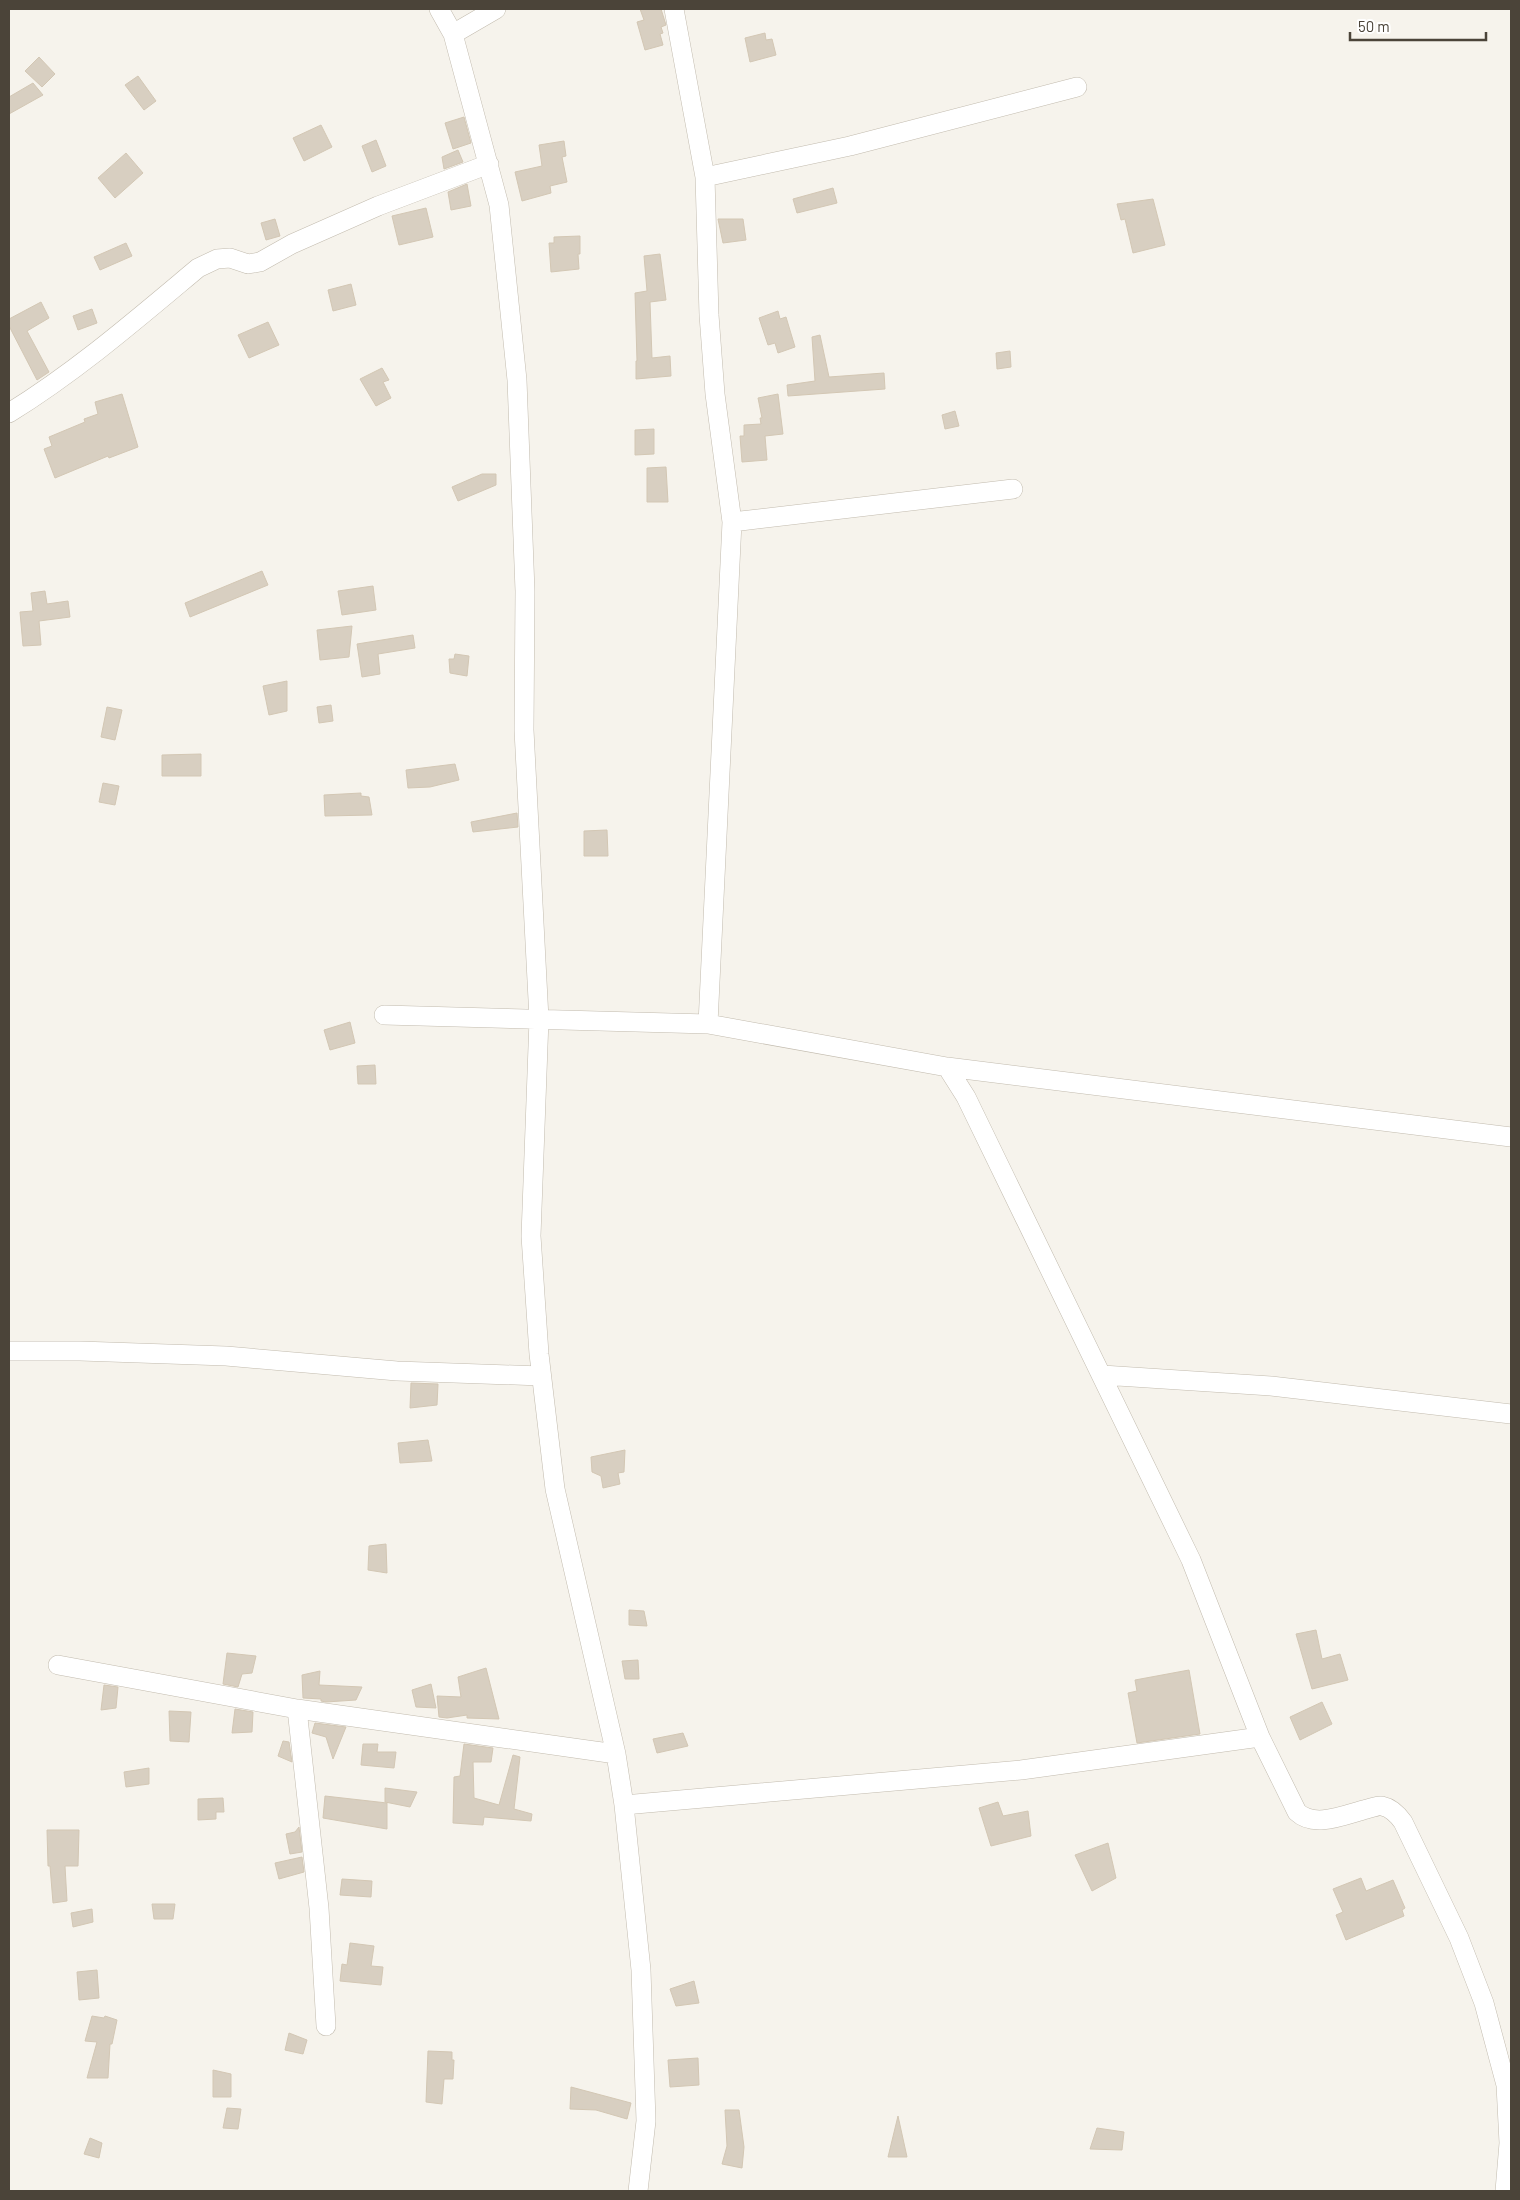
<svg xmlns="http://www.w3.org/2000/svg" width="1520" height="2200" font-family="Barlow,sans-serif">
<rect width="100%" height="100%" fill="#f6f3ec"/>
<path fill="#d8cfc1" stroke="#d3c7b4" d="M640,9H661L666,25L661,27L663,33L660,34L663,45L645,50L637,22L644,20Z
M765,33L766,40L772,39L776,55L750,62L745,38Z
M39,57L55,74L42,87L25,71Z
M138,76L156,101L144,110L125,85Z
M33,83L43,95L9,114V97Z
M464,117L471,143L453,149L445,123Z
M321,125L332,147L304,161L293,138Z
M376,140L386,166L372,172L362,146Z
M564,141L566,156L562,157L567,182L550,186L551,193L522,201L515,172L542,166L539,145Z
M458,150L463,162L444,169L442,157Z
M126,153L143,173L115,198L98,178Z
M467,184L471,206L451,210L448,192Z
M833,188L837,203L797,213L793,199Z
M1153,199L1165,245L1133,253L1125,219L1121,220L1117,204Z
M426,208L433,237L399,245L392,216Z
M275,219L280,236L266,240L261,223Z
M718,219H743L746,240L723,243Z
M580,236V254H578L579,269L551,272L549,243H554V237Z
M126,243L132,256L100,270L94,257Z
M660,254L666,300L650,302L652,358L670,356L671,376L636,379V361H637L635,293L647,291L644,256Z
M351,284L356,305L333,311L328,290Z
M41,302L49,318L27,331L49,372L37,380L9,326V319Z
M92,309L97,323L78,330L73,316Z
M778,311L780,319L786,317L795,347L778,353L775,343L768,345L759,318Z
M268,322L279,345L249,358L238,335Z
M820,335L829,377L884,373L885,389L788,396L787,385L815,381L812,337Z
M1010,351L1011,367L997,369L996,353Z
M382,368L389,380L383,382L391,398L376,406L360,379Z
M122,394L138,447L109,458L108,456L55,478L44,449L52,446L49,437L85,422L84,419L98,414L95,402Z
M778,394L783,434L765,436L767,460L742,462L740,436H744V425L761,424L760,418H762L758,398Z
M955,411L959,426L945,429L942,415Z
M654,429V454L635,455V430Z
M666,467L668,502H647V468Z
M482,474H496V485L458,501L452,487Z
M262,571L268,585L190,617L185,603Z
M373,586L376,610L342,615L338,591Z
M45,591L47,604L68,601L70,617L39,621L41,645L23,646L20,612L33,611L31,593Z
M352,626L349,657L320,660L317,630Z
M413,635L415,648L378,654L380,674L362,677L357,644Z
M455,654L469,656L467,676L450,673L449,659H454Z
M287,681V711L269,715L263,686Z
M331,705L333,721L319,723L317,707Z
M107,707L122,710L115,740L101,737Z
M201,754V776H162V755Z
M455,764L459,780L430,787L408,788L406,770Z
M103,783L119,786L115,805L99,802Z
M361,793V796L369,797L372,815L325,816L324,795Z
M517,813L518,827L473,832L471,822Z
M607,830L608,856H584V831Z
M350,1022L355,1043L330,1050L324,1030Z
M375,1065L376,1084H358L357,1066Z
M411,1383L438,1384L437,1405L410,1408Z
M428,1440L432,1461L400,1463L398,1443Z
M625,1450L624,1472L618,1473L620,1484L603,1488L601,1476L592,1472L591,1457Z
M386,1544L387,1573L368,1570L369,1546Z
M629,1610L644,1611L647,1626L629,1625Z
M1316,1630L1322,1659L1340,1654L1348,1680L1312,1689L1296,1634Z
M227,1653L256,1656L252,1673L242,1674L238,1687L223,1684Z
M638,1660L639,1679H625L622,1661Z
M486,1668L499,1719L467,1718V1715L447,1718L439,1717L437,1696L461,1697L458,1677Z
M1189,1670L1200,1734L1137,1743L1128,1693L1137,1691L1135,1680Z
M320,1671L319,1685L362,1687L356,1700L326,1702L321,1701V1699L303,1698L302,1675Z
M431,1684L436,1708L416,1707L412,1690Z
M104,1685L118,1687L116,1708L101,1710Z
M1322,1702L1332,1724L1300,1740L1290,1717Z
M235,1709L253,1712L252,1732L232,1733Z
M169,1711L191,1712L189,1742L170,1741Z
M315,1723L346,1727L333,1759L326,1737L312,1733Z
M683,1733L688,1746L657,1753L653,1739Z
M283,1741L289,1742L292,1762L278,1756Z
M363,1744H378L377,1752H396L394,1768L361,1765Z
M464,1744L493,1748L491,1762H473L474,1798L499,1805L513,1755L520,1757L514,1809L532,1814L531,1821L484,1817L483,1825L453,1823L454,1777L460,1776Z
M149,1768V1784L126,1787L124,1772Z
M385,1788L417,1792L410,1807L385,1802Z
M325,1796L387,1803V1829L323,1818Z
M223,1798L224,1812H216V1819L198,1820V1799Z
M998,1802L1003,1816L1028,1811L1031,1836L991,1846L979,1808Z
M299,1827L302,1852L290,1854L286,1834L295,1832Z
M47,1830H79L78,1866H65L67,1901L53,1903L50,1866H48Z
M1108,1843L1116,1878L1092,1891L1075,1855Z
M302,1857L304,1872L279,1879L275,1863Z
M1361,1878L1366,1891L1393,1880L1405,1908L1402,1910L1404,1916L1346,1940L1336,1915L1343,1912L1333,1889Z
M342,1879L372,1881L371,1897L340,1895Z
M152,1904H175L173,1919H154Z
M92,1909L93,1922L73,1927L71,1913Z
M350,1943L374,1946L371,1966L383,1967L381,1985L340,1981L342,1964L347,1965Z
M97,1970L99,1998L79,2000L77,1972Z
M694,1981L699,2003L676,2006L670,1989Z
M92,2016L104,2018L105,2016L117,2020L112,2044H110L108,2078H87L97,2042L85,2041Z
M289,2033L307,2040L303,2054L285,2050Z
M428,2051L452,2052V2060H454L453,2079H444L442,2104L426,2102Z
M698,2058L699,2085L670,2087L668,2060Z
M213,2070L231,2074V2097H213Z
M571,2087L631,2103L627,2119L596,2110L570,2109Z
M227,2108L241,2109L238,2129L223,2128Z
M725,2110H739L744,2147L742,2168L722,2164L727,2146Z
M898,2116L907,2157H888Z
M1097,2128L1124,2132L1122,2150L1090,2149Z
M90,2138L102,2143L99,2158L84,2154Z"/>
<g fill="none" stroke-linecap="round" stroke-linejoin="round">
<g stroke="#c2bbae" stroke-width="20">
<path id="minor" d="M439,9L453,34L499,205L517,380L525,591L524,730L539,1019L531,1236L539,1354L555,1489L616,1754L624,1805L641,1970L646,2121L638,2191
M674,9L705,177L709,315L715,394L732,522L708,1024
M453,34L496,9
M705,177L850,146L1077,87
M9,413C77,371 137,319 198,268L217,259L230,258L248,264L260,262L292,244L378,206L489,164
M732,522L1013,489
M384,1015L708,1024L947,1067L1511,1137
M947,1067L966,1097L1191,1560L1260,1737L1297,1812C1315,1829 1346,1814 1367,1809C1372,1808 1378,1805 1382,1806C1392,1808 1398,1815 1403,1822L1459,1938L1484,2003L1506,2085L1509,2143L1505,2191
M9,1351H80L226,1356L397,1371L541,1376
M1102,1375L1271,1386L1511,1414
M58,1665L297,1709L616,1754
M297,1709L319,1908L326,2026
M624,1805L1021,1770L1260,1737"/>
</g>
<use href="#minor" stroke="#fff" stroke-width="19"/>
</g>
<rect width="1520" height="2200" fill="none" stroke="#4b4439" stroke-width="20"/>
<path d="M1350 32v8h136v-8" fill="none" stroke="#4b4439" stroke-width="2.5"/>
<text x="1358" y="32" font-size="15" fill="#4b4439" stroke="#ffffff" stroke-width="4" paint-order="stroke">50 m</text>
</svg>
